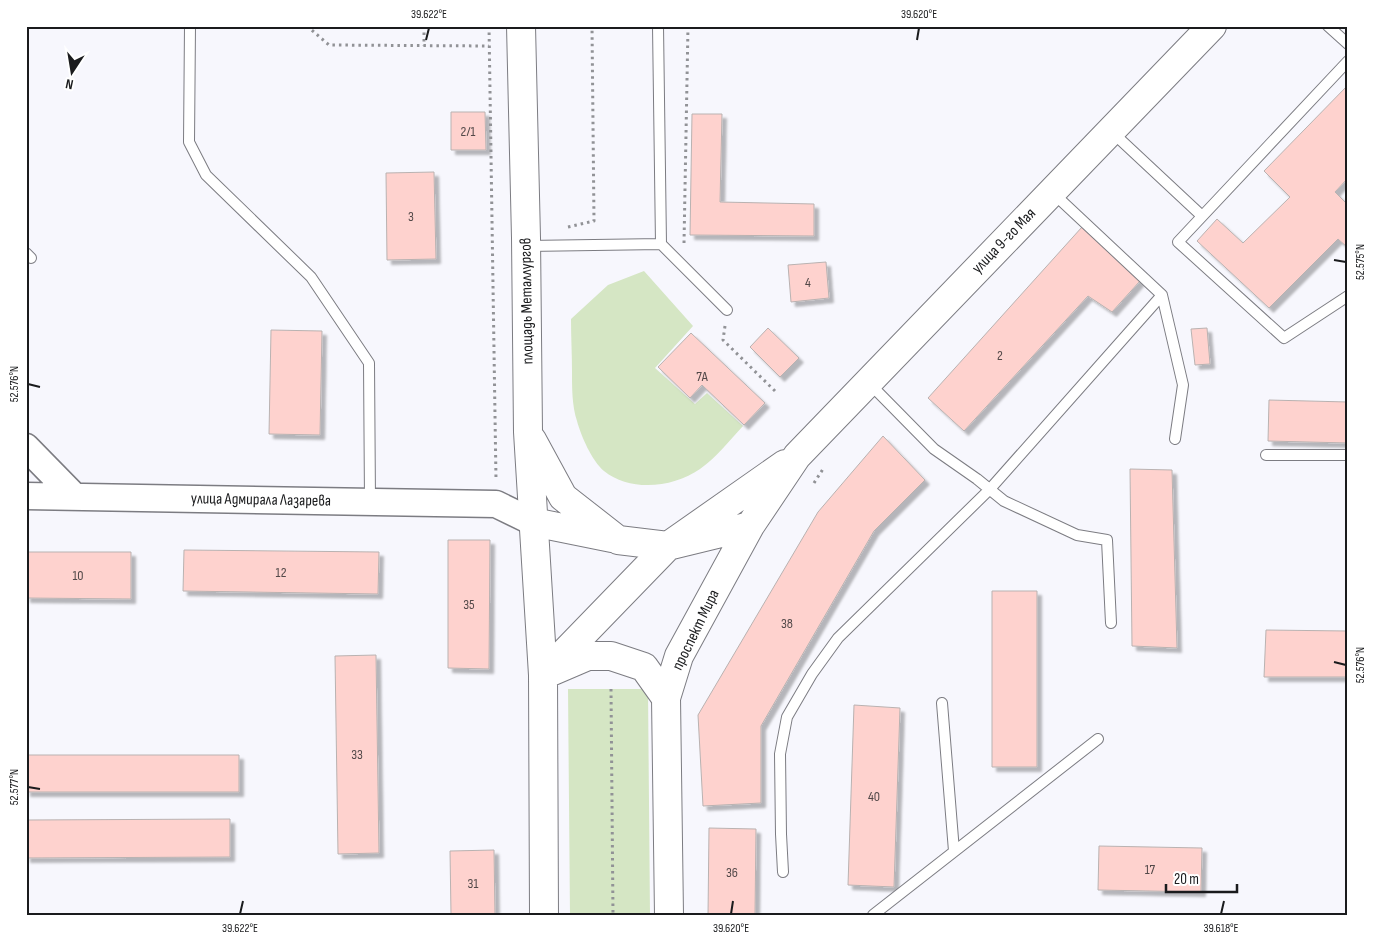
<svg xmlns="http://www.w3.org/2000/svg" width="1374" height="941" font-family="'Sofia Sans Condensed',sans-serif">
<defs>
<filter id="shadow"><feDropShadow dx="4.5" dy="4.5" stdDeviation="1" flood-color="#0004"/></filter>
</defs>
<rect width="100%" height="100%" fill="#f7f7fd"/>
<path fill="#d5e6c4" d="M644,271L693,326L655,368L695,404L707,393L743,426C729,441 716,458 700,469C673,488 630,492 604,471C592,461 581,436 577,421C572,406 572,388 572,372C572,355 571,337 571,319L608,285Z
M568,689H648L650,915H570Z"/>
<path fill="#fed2ce" stroke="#b9b2b1" filter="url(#shadow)" d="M1348,85V178L1335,192L1348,205V248L1338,239L1269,308L1197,241L1217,219L1243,243L1290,197L1264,171Z
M451,112H485L486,150H451Z
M692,114H722L720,202L814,204V236L690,235Z
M434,172L436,259L387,260L386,173Z
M1082,227L1140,281L1112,312L1088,296L964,431L928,398Z
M826,262L829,298L791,302L788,265Z
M768,328L799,358L780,377L750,347Z
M1207,328L1210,364L1195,365L1191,329Z
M271,330L322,331L320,435L269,434Z
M691,333L765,403L744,425L702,385L690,398L658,367Z
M1269,400L1348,402V443L1268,441Z
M883,436L925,480L874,531L761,726V803L703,806L698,715L818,512Z
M1130,469L1172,470L1177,648L1132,646Z
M448,540H490L489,669L448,668Z
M184,550L379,552L378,594L183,591Z
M26,552H131V599L26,598Z
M992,591H1037V767H992Z
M1266,630L1348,631V677H1264Z
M376,655L379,853L338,854L335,656Z
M854,705L900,708L894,887L848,885Z
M26,755H239V792H26Z
M230,819V857L26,858V820Z
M709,828L756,829L755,915H708Z
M1099,846L1202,848L1201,892L1098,890Z
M494,850L495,915H451L450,851Z"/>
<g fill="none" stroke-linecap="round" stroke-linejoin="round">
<g stroke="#7c7c82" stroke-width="12">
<path id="service" d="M190,26L189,142L206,175L311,277L369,363L370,501
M658,26L661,244
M1328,26L1348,44
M1348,61L1178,242L1284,338L1348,296
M1111,131L1202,216
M527,246L661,244L727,310
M26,253L31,258
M1162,295L1183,385L1175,439
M869,383L934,449L977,479L1004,501L1077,535L1107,540L1111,623
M1266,455H1348
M942,703L954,851
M783,872L781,834L780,754L787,717L812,674L838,638L990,489L1162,295L1053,193
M873,915L1098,739"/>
</g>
<g stroke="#7c7c82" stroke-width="29">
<path id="tertiary" d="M26,447L75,497
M26,496L496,504L533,522"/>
</g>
<g stroke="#7c7c82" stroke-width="30">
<path id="secondary" d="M521,26L526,238L528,432L543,675L544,915
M532,440L563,497L618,540L668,546L750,526
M533,522L612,538
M553,671L588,656H611L644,667L666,698
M543,675L668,546L785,464
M669,915L666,698L679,656L750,526L797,456L1212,26"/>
</g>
<path stroke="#919296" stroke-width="3" stroke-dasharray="2.5 4" stroke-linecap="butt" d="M307,26L329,45L489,46
M424,26V46
M489,26L496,480
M568,227L594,221L592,26
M684,243L688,26
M725,326L723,340L775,391
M814,483L823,469
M611,689L613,915"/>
<use href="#service" stroke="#fff" stroke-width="10"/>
<use href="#tertiary" stroke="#fff" stroke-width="26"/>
<use href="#secondary" stroke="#fff" stroke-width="28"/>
</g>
<path fill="none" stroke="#1a1b1d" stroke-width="2" d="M426,40L429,28M917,40L919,28M1334,260L1346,262M28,384L40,387M1334,662L1346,665M28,787L40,789M240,914L243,901M731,914L733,901M1221,914L1224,901"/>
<g text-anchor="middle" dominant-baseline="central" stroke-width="4.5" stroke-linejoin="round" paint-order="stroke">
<g font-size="14" fill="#534949">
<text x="468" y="131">2/1</text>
<text x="411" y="216">3</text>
<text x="808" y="282">4</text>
<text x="1000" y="355">2</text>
<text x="702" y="376">7А</text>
<text x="281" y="572">12</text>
<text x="78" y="575">10</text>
<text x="469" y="604">35</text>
<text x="787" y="623">38</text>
<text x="357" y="754">33</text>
<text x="874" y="796">40</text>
<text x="1150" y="869">17</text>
<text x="732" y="872">36</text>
<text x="473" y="883">31</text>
</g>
<g font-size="16" fill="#1a1b1d" stroke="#fff">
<text transform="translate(1004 241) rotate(-46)">улица 9-го Мая</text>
<text transform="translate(527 301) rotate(-91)">площадь Металлургов</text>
<text transform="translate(261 500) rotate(1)">улица Адмирала Лазарева</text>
<text transform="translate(696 630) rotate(-64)">проспект Мира</text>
</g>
</g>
<rect width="1374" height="941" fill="none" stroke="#ffffff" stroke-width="55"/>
<g transform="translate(72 72) rotate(192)" stroke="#ffffff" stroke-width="4" paint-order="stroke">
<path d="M0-4L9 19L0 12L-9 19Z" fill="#1a1b1d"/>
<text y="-8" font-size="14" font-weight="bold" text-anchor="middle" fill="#1a1b1d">N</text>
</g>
<path d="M1166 884v8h71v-8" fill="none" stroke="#1a1b1d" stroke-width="2.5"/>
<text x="1174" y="884" font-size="15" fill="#1a1b1d" stroke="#ffffff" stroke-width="4" paint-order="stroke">20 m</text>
<rect x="28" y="28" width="1318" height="886" fill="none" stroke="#1a1b1d" stroke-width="2"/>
<g font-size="12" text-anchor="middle" fill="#1a1b1d">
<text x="429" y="18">39.622°E</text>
<text x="919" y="18">39.620°E</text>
<text transform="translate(1360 262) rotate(-90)" y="4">52.575°N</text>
<text transform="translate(14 384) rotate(-90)" y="4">52.576°N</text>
<text transform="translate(1360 665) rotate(-90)" y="4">52.576°N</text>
<text transform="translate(14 787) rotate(-90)" y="4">52.577°N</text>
<text x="240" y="932">39.622°E</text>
<text x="731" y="932">39.620°E</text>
<text x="1221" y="932">39.618°E</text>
</g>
</svg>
